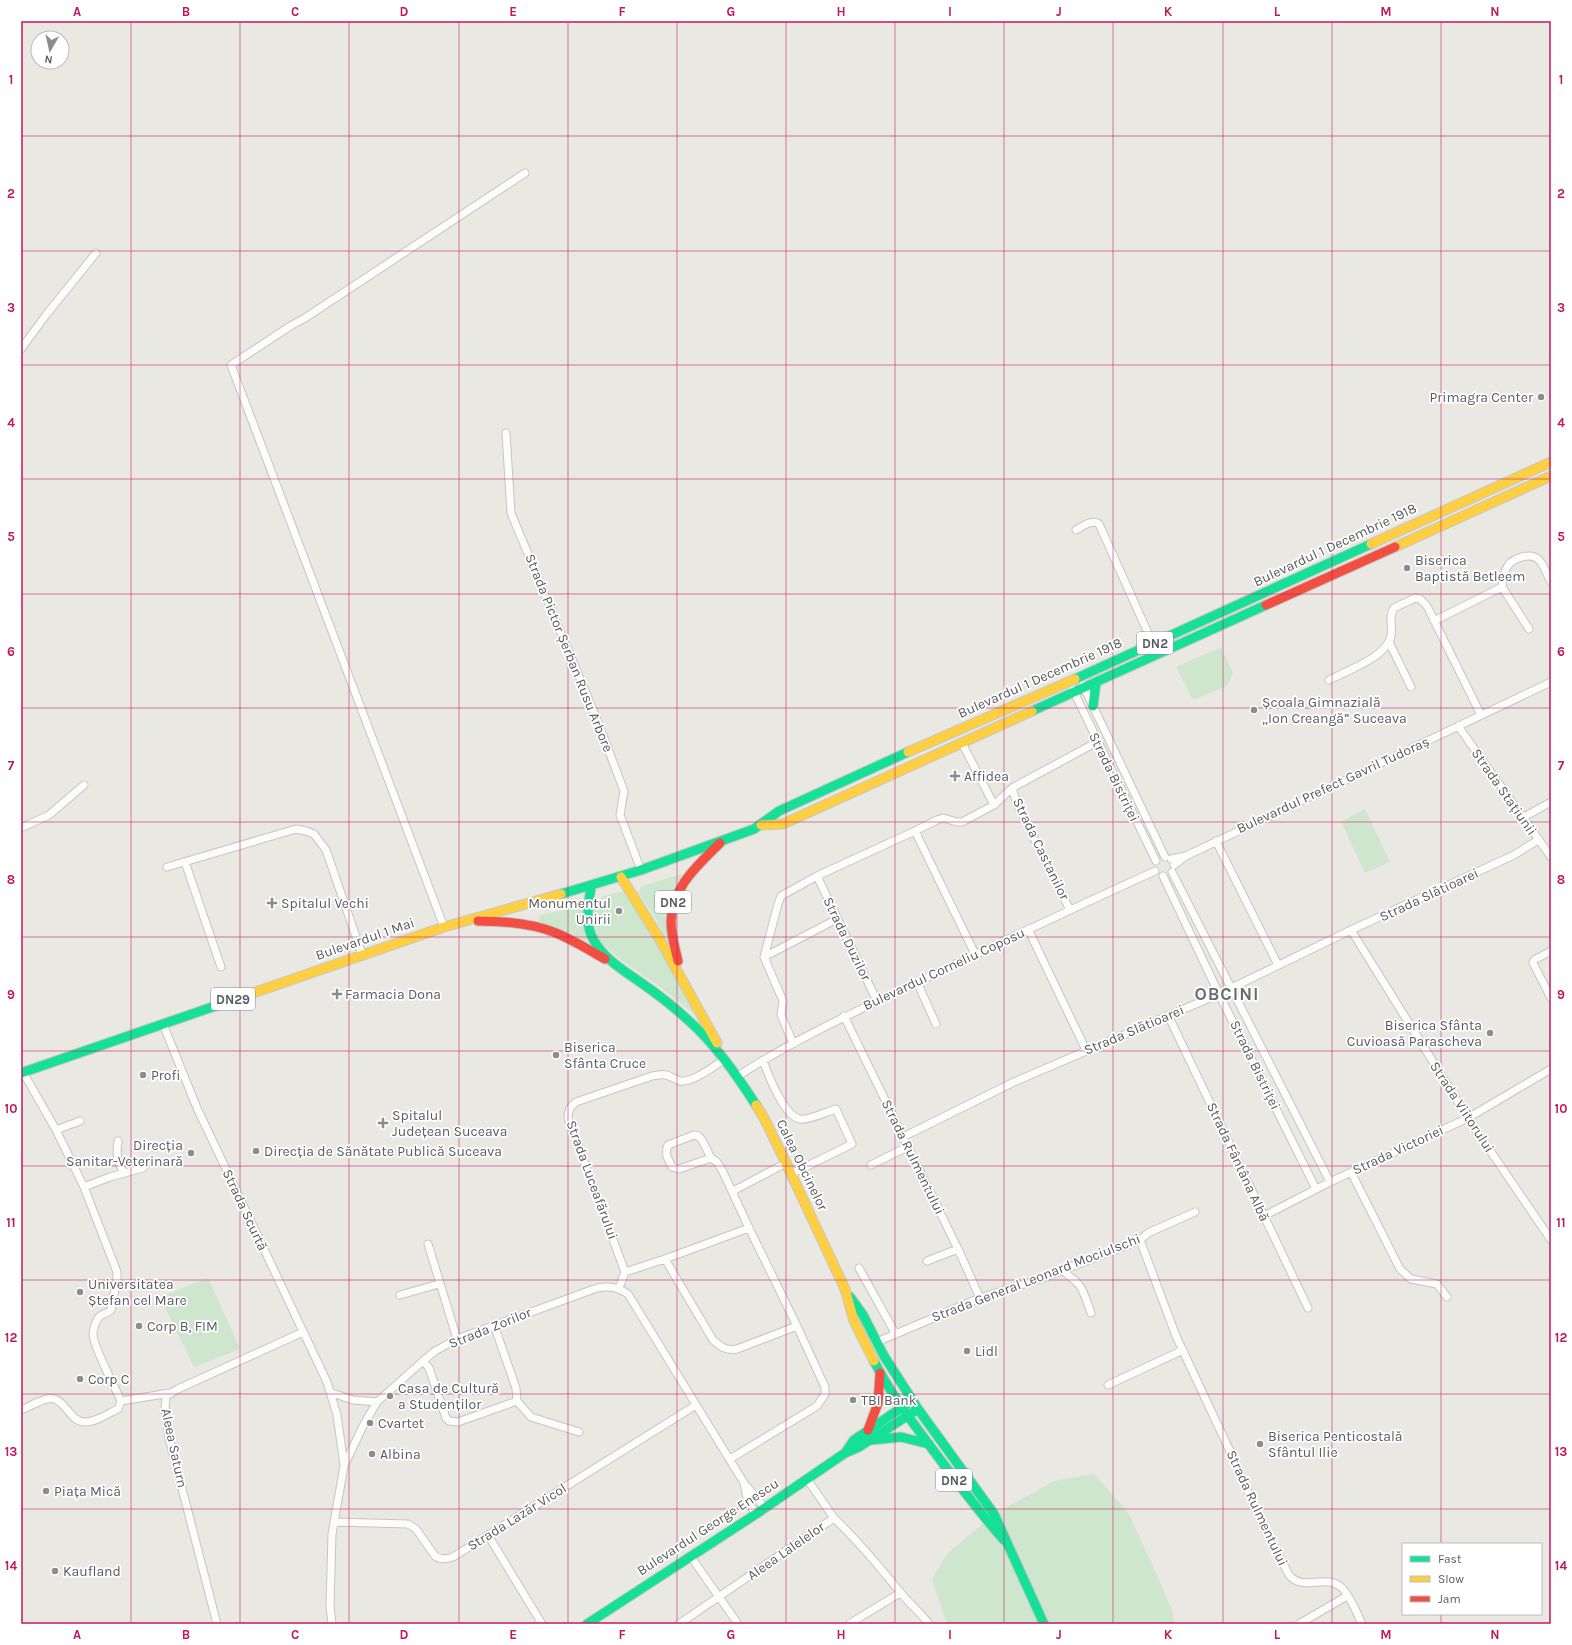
<svg xmlns="http://www.w3.org/2000/svg" width="1572" height="1645" font-family="Karla,sans-serif">
<rect width="100%" height="100%" fill="#e9e8e2"/>
<path fill="#cfe6ce" d="M1221,647L1233,673L1227,686L1193,700L1176,667Z
M1365,809L1390,862L1365,873L1341,822Z
M685,873C661,903 668,917 672,951L657,921L638,892L642,886Z
M624,892L627,894L652,932L676,979L701,1020L659,986L621,960L597,939L591,925V912L596,902L604,896L614,893Z
M581,906L583,908L584,930L587,942L538,921L541,915Z
M208,1278L240,1349L194,1367L160,1297Z
M1094,1474L1128,1512L1157,1575L1172,1610L1175,1624H947L932,1579L948,1553L996,1513L1054,1481Z"/>
<g fill="none" stroke-linecap="round" stroke-linejoin="round">
<g stroke="#c5c6c4" stroke-width="9">
<path id="street" d="M21,349L46,315L96,253
M506,433L511,513L596,717L624,791L620,815L641,870
M1076,530C1083,526 1092,519 1099,524L1153,644
M1434,621L1502,587
M1529,629L1502,587C1503,581 1504,574 1506,569C1510,559 1530,551 1539,560C1544,565 1547,575 1551,582
M1389,642L1411,687
M1329,680C1346,671 1387,657 1391,636C1393,626 1388,617 1394,608L1415,598L1420,599L1427,606L1481,715
M1083,685L1165,857
M1073,690L1156,861
M1458,726L1551,857
M962,743L994,805
M1012,788L1017,804L1070,910
M1522,818L1551,802
M21,828L49,815L84,785
M915,831L975,954
M1216,841L1278,965
M1171,859L1186,856L1551,682
M185,862L221,967
M1174,865L1186,856
M167,867L296,829L306,831L314,834L326,850L362,954
M1172,872L1330,1182
M817,876L877,1001
M1163,876L1219,994L1316,1189
M444,927L231,365L292,325L305,318L525,173
M1028,929L1086,1050
M1351,930L1468,1118L1551,1240
M1551,951L1534,960L1533,963L1551,998
M764,957L837,919
M917,982L936,1024
M1168,1015L1308,1308
M844,1016L958,1249L980,1298
M163,1024L197,1108L327,1382L337,1415L344,1465
M793,1043L781,1015L783,1001L764,957L778,904L781,896L817,876L915,831L937,820L943,818L957,822H962L994,805L1012,788L1097,742
M763,1060C768,1075 784,1116 800,1119C807,1121 828,1111 836,1109L852,1144L791,1174
M738,1076C795,1039 857,1011 918,982C997,944 1076,907 1155,871
M56,1130L80,1121
M903,1137L1014,1082L1219,994L1351,930L1514,855L1538,840
M118,1141C116,1154 117,1162 124,1173
M871,1165L909,1146
M1351,1172L1400,1269L1411,1279L1437,1284L1447,1297
M84,1187L110,1177L143,1168
M733,1191L786,1163
M1264,1216L1330,1182L1468,1118L1551,1069
M1140,1240L1176,1336L1236,1464L1259,1517L1289,1575C1304,1593 1328,1572 1343,1589C1351,1598 1357,1613 1362,1624
M428,1244L457,1339
M665,1259L713,1340C721,1347 726,1351 737,1349L797,1326L749,1228L723,1172L717,1162L711,1158L702,1140L698,1136L694,1135L668,1145C664,1153 668,1159 672,1167L679,1169L711,1158
M927,1261L958,1249
M859,1268L895,1333
M1062,1269C1067,1276 1075,1279 1080,1286C1085,1294 1088,1305 1091,1313
M625,1272L665,1259L749,1228
M619,1288L625,1272L568,1118C568,1110 570,1107 576,1102L652,1076C659,1075 665,1073 671,1077C674,1078 677,1080 680,1081C693,1083 714,1066 725,1059
M400,1295L439,1284
M494,1325L516,1388L517,1401L531,1417L579,1432
M877,1342L980,1298L1040,1279L1140,1240L1148,1233L1195,1212
M423,1361L429,1368L446,1418L449,1421L458,1422L517,1401
M1108,1385L1183,1350
M332,1393L353,1400L377,1402
M121,1401L170,1393
M21,1410C29,1407 38,1401 47,1399C65,1395 68,1421 84,1422C95,1423 109,1413 118,1409L121,1401C115,1387 94,1348 93,1335C93,1330 95,1324 97,1320C100,1313 107,1314 111,1310L117,1278V1272L84,1187L56,1130L23,1072
M730,1459L817,1406L825,1394V1387L797,1326
M744,1483L748,1502L756,1514
M834,1518C858,1541 879,1566 900,1592C909,1603 920,1612 929,1624
M334,1522L408,1524L416,1529L435,1556C441,1560 446,1559 453,1557L696,1405
M488,1535L542,1624
M691,1557L738,1624
M217,1624L169,1438L165,1409L166,1396L178,1389L303,1332
M332,1624L330,1606L332,1534L344,1466L363,1426L377,1402L423,1361L435,1351L457,1339L597,1288C610,1286 618,1287 628,1294L744,1483L765,1508
M679,1624L834,1518L807,1479
M849,1624L900,1593
M1299,1624L1347,1596"/>
</g>
<g stroke="#c6c7c5" stroke-width="11">
<path id="fast" d="M1075,679L1371,544
M1093,706L1096,683
M1032,711L1266,605
M591,886C589,904 584,922 593,939C604,959 623,970 640,982C656,993 673,1006 688,1020C715,1044 736,1074 756,1105
M561,894L641,870L754,829L779,811L908,752
M21,1073L250,994
M850,1297L863,1315L884,1356L918,1409L994,1514L1044,1624
M874,1361C889,1391 910,1419 930,1446C954,1478 977,1510 1004,1540
M871,1440L901,1437L929,1444
M845,1453L854,1440L913,1400
M587,1624L756,1514L845,1453L859,1447L918,1409"/>
</g>
<g stroke="#c6c7c5" stroke-width="11">
<path id="slow" d="M1371,544L1551,462
M1395,547L1551,476
M908,752L1075,679
M761,825L783,824L1032,711
M621,877L659,938L717,1043
M250,994L444,927L561,894
M756,1105L764,1118L786,1163L845,1289L854,1321L874,1361"/>
</g>
<g stroke="#c6c7c5" stroke-width="11">
<path id="jam" d="M1266,605L1395,547
M478,921C505,921 531,923 556,933C573,940 589,950 605,959
M678,961C675,948 671,935 671,922C671,888 698,865 720,843
M868,1430L878,1403L880,1373"/>
</g>
<use href="#street" stroke="#fcfcfb" stroke-width="7"/>
<use href="#fast" stroke="#16e098" stroke-width="9"/>
<use href="#slow" stroke="#ffcf43" stroke-width="9"/>
<use href="#jam" stroke="#f24e42" stroke-width="9"/>
</g>
<path fill="none" stroke="#c2185b" stroke-width="1" stroke-opacity="0.55" d="M131,21V1624M240,21V1624M349,21V1624M459,21V1624M568,21V1624M677,21V1624M786,21V1624M895,21V1624M1004,21V1624M1113,21V1624M1223,21V1624M1332,21V1624M1441,21V1544M21,136H1551M21,251H1551M21,365H1551M21,479H1551M21,594H1551M21,708H1551M21,822H1551M21,937H1551M21,1051H1551M21,1166H1551M21,1280H1551M21,1394H1551M21,1509H1551M1441,1614V1624"/>
<g fill="#8b8c8e" stroke="#fff" stroke-width="1.5">
<circle cx="1541" cy="397" r="4"/>
<circle cx="1407" cy="568" r="4"/>
<circle cx="1254" cy="710" r="4"/>
<path d="M953 770h4v4h4v4h-4v4h-4v-4h-4v-4h4z"/>
<path d="M270 897h4v4h4v4h-4v4h-4v-4h-4v-4h4z"/>
<circle cx="619" cy="911" r="4"/>
<path d="M335 988h4v4h4v4h-4v4h-4v-4h-4v-4h4z"/>
<circle cx="1490" cy="1033" r="4"/>
<circle cx="556" cy="1055" r="4"/>
<circle cx="143" cy="1075" r="4"/>
<path d="M381 1117h4v4h4v4h-4v4h-4v-4h-4v-4h4z"/>
<circle cx="256" cy="1151" r="4"/>
<circle cx="191" cy="1153" r="4"/>
<circle cx="80" cy="1292" r="4"/>
<circle cx="139" cy="1326" r="4"/>
<circle cx="967" cy="1351" r="4"/>
<circle cx="80" cy="1379" r="4"/>
<circle cx="390" cy="1396" r="4"/>
<circle cx="853" cy="1400" r="4"/>
<circle cx="370" cy="1423" r="4"/>
<circle cx="1260" cy="1444" r="4"/>
<circle cx="372" cy="1454" r="4"/>
<circle cx="46" cy="1491" r="4"/>
<circle cx="55" cy="1571" r="4"/>
</g>
<g text-anchor="middle" dominant-baseline="central" stroke-width="3.5" stroke-linejoin="round" paint-order="stroke">
<g fill="#fff" stroke="#8a8c90" stroke-width="1">
<rect x="1137" y="632" width="36" height="22" rx="3"/>
<rect x="655" y="891" width="36" height="22" rx="3"/>
<rect x="211" y="988" width="44" height="22" rx="3"/>
<rect x="936" y="1469" width="36" height="22" rx="3"/>
</g>
<g font-size="13" font-weight="bold" fill="#585b60">
<text x="1155" y="643">DN2</text>
<text x="673" y="902">DN2</text>
<text x="233" y="999">DN29</text>
<text x="954" y="1480">DN2</text>
</g>
<g font-size="14" fill="#585b60" stroke="#fff" text-anchor="start">
<text x="1533" y="397" text-anchor="end">Primagra Center</text>
<text x="1415" y="560">Biserica<tspan x="1415" dy="16">Baptistă Betleem</tspan></text>
<text x="1262" y="702">Școala Gimnazială<tspan x="1262" dy="16">„Ion Creangă” Suceava</tspan></text>
<text x="964" y="776">Affidea</text>
<text x="281" y="903">Spitalul Vechi</text>
<text x="611" y="903" text-anchor="end">Monumentul<tspan x="611" dy="16">Unirii</tspan></text>
<text x="345" y="994">Farmacia Dona</text>
<text x="1482" y="1025" text-anchor="end">Biserica Sfânta<tspan x="1482" dy="16">Cuvioasă Parascheva</tspan></text>
<text x="564" y="1047">Biserica<tspan x="564" dy="16">Sfânta Cruce</tspan></text>
<text x="151" y="1075">Profi</text>
<text x="392" y="1115">Spitalul<tspan x="392" dy="16">Județean Suceava</tspan></text>
<text x="183" y="1145" text-anchor="end">Direcția<tspan x="183" dy="16">Sanitar-Veterinară</tspan></text>
<text x="264" y="1151">Direcția de Sănătate Publică Suceava</text>
<text x="88" y="1284">Universitatea<tspan x="88" dy="16">Ștefan cel Mare</tspan></text>
<text x="147" y="1326">Corp B, FIM</text>
<text x="975" y="1351">Lidl</text>
<text x="88" y="1379">Corp C</text>
<text x="398" y="1388">Casa de Cultură<tspan x="398" dy="16">a Studenților</tspan></text>
<text x="861" y="1400">TBI Bank</text>
<text x="378" y="1423">Cvartet</text>
<text x="1268" y="1436">Biserica Penticostală<tspan x="1268" dy="16">Sfântul Ilie</tspan></text>
<text x="380" y="1454">Albina</text>
<text x="54" y="1491">Piața Mică</text>
<text x="63" y="1571">Kaufland</text>
</g>
<g font-size="14" fill="#585b60" stroke="#fff">
<text transform="translate(1335 545) rotate(-25)">Bulevardul 1 Decembrie 1918</text>
<text transform="translate(569 653) rotate(68)">Strada Pictor Șerban Rusu Arbore</text>
<text transform="translate(1040 678) rotate(-24)">Bulevardul 1 Decembrie 1918</text>
<text transform="translate(1114 777) rotate(64)">Strada Bistriței</text>
<text transform="translate(1333 785) rotate(-25)">Bulevardul Prefect Gavril Tudoraș</text>
<text transform="translate(1504 792) rotate(55)">Strada Stațiunii</text>
<text transform="translate(1041 849) rotate(64)">Strada Castanilor</text>
<text transform="translate(1429 895) rotate(-25)">Strada Slătioarei</text>
<text transform="translate(365 939) rotate(-19)">Bulevardul 1 Mai</text>
<text transform="translate(847 939) rotate(64)">Strada Duzilor</text>
<text transform="translate(944 969) rotate(-25)">Bulevardul Corneliu Coposu</text>
<text transform="translate(1134 1030) rotate(-23)">Strada Slătioarei</text>
<text transform="translate(1255 1065) rotate(64)">Strada Bistriței</text>
<text transform="translate(1462 1107) rotate(57)">Strada Viitorului</text>
<text transform="translate(1398 1150) rotate(-25)">Strada Victoriei</text>
<text transform="translate(913 1157) rotate(64)">Strada Rulmentului</text>
<text transform="translate(1238 1162) rotate(65)">Strada Fântâna Albă</text>
<text transform="translate(802 1165) rotate(64)">Calea Obcinelor</text>
<text transform="translate(592 1180) rotate(70)">Strada Luceafărului</text>
<text transform="translate(245 1210) rotate(65)">Strada Scurtă</text>
<text transform="translate(1036 1278) rotate(-21)">Strada General Leonard Mociulschi</text>
<text transform="translate(490 1328) rotate(-22)">Strada Zorilor</text>
<text transform="translate(174 1448) rotate(78)">Aleea Saturn</text>
<text transform="translate(1257 1508) rotate(65)">Strada Rulmentului</text>
<text transform="translate(517 1517) rotate(-32)">Strada Lazăr Vicol</text>
<text transform="translate(708 1527) rotate(-33)">Bulevardul George Enescu</text>
<text transform="translate(786 1551) rotate(-35)">Aleea Lalelelor</text>
</g>
<g font-size="18" font-weight="bold" letter-spacing="1" fill="#696d72" stroke="#fff">
<text x="1227" y="994">OBCINI</text>
</g>
</g>
<rect width="1572" height="1645" fill="none" stroke="#ffffff" stroke-width="44"/>
<rect x="1402" y="1543" width="140" height="72" fill="#ffffff" stroke="#bcbdbf"/>
<rect x="1410" y="1556" width="20" height="6" fill="#16e098" stroke="#bcbdbf"/>
<text x="1438" y="1563" font-size="12" fill="#585b60">Fast</text>
<rect x="1410" y="1576" width="20" height="6" fill="#ffcf43" stroke="#bcbdbf"/>
<text x="1438" y="1583" font-size="12" fill="#585b60">Slow</text>
<rect x="1410" y="1596" width="20" height="6" fill="#f24e42" stroke="#bcbdbf"/>
<text x="1438" y="1603" font-size="12" fill="#585b60">Jam</text>
<g transform="translate(50 50) rotate(189)"><circle r="19" fill="#ffffff" stroke="#bcbdbf"/>
<path d="M0-3L7 15L0 10L-7 15Z" fill="#8b8c8e"/>
<text y="-6" font-size="11" font-weight="bold" text-anchor="middle" fill="#585b60">N</text>
</g>
<rect x="22" y="22" width="1528" height="1601" fill="none" stroke="#c2185b" stroke-width="1.5"/>
<g font-size="13" text-anchor="middle" font-weight="bold" fill="#c2185b">
<text x="77" y="16">A</text>
<text x="186" y="16">B</text>
<text x="295" y="16">C</text>
<text x="404" y="16">D</text>
<text x="513" y="16">E</text>
<text x="622" y="16">F</text>
<text x="731" y="16">G</text>
<text x="841" y="16">H</text>
<text x="950" y="16">I</text>
<text x="1059" y="16">J</text>
<text x="1168" y="16">K</text>
<text x="1277" y="16">L</text>
<text x="1386" y="16">M</text>
<text x="1495" y="16">N</text>
<text x="11" y="84">1</text>
<text x="1561" y="84">1</text>
<text x="11" y="198">2</text>
<text x="1561" y="198">2</text>
<text x="11" y="312">3</text>
<text x="1561" y="312">3</text>
<text x="11" y="427">4</text>
<text x="1561" y="427">4</text>
<text x="11" y="541">5</text>
<text x="1561" y="541">5</text>
<text x="11" y="656">6</text>
<text x="1561" y="656">6</text>
<text x="11" y="770">7</text>
<text x="1561" y="770">7</text>
<text x="11" y="884">8</text>
<text x="1561" y="884">8</text>
<text x="11" y="999">9</text>
<text x="1561" y="999">9</text>
<text x="11" y="1113">10</text>
<text x="1561" y="1113">10</text>
<text x="11" y="1227">11</text>
<text x="1561" y="1227">11</text>
<text x="11" y="1342">12</text>
<text x="1561" y="1342">12</text>
<text x="11" y="1456">13</text>
<text x="1561" y="1456">13</text>
<text x="11" y="1570">14</text>
<text x="1561" y="1570">14</text>
<text x="77" y="1639">A</text>
<text x="186" y="1639">B</text>
<text x="295" y="1639">C</text>
<text x="404" y="1639">D</text>
<text x="513" y="1639">E</text>
<text x="622" y="1639">F</text>
<text x="731" y="1639">G</text>
<text x="841" y="1639">H</text>
<text x="950" y="1639">I</text>
<text x="1059" y="1639">J</text>
<text x="1168" y="1639">K</text>
<text x="1277" y="1639">L</text>
<text x="1386" y="1639">M</text>
<text x="1495" y="1639">N</text>
</g>
</svg>
